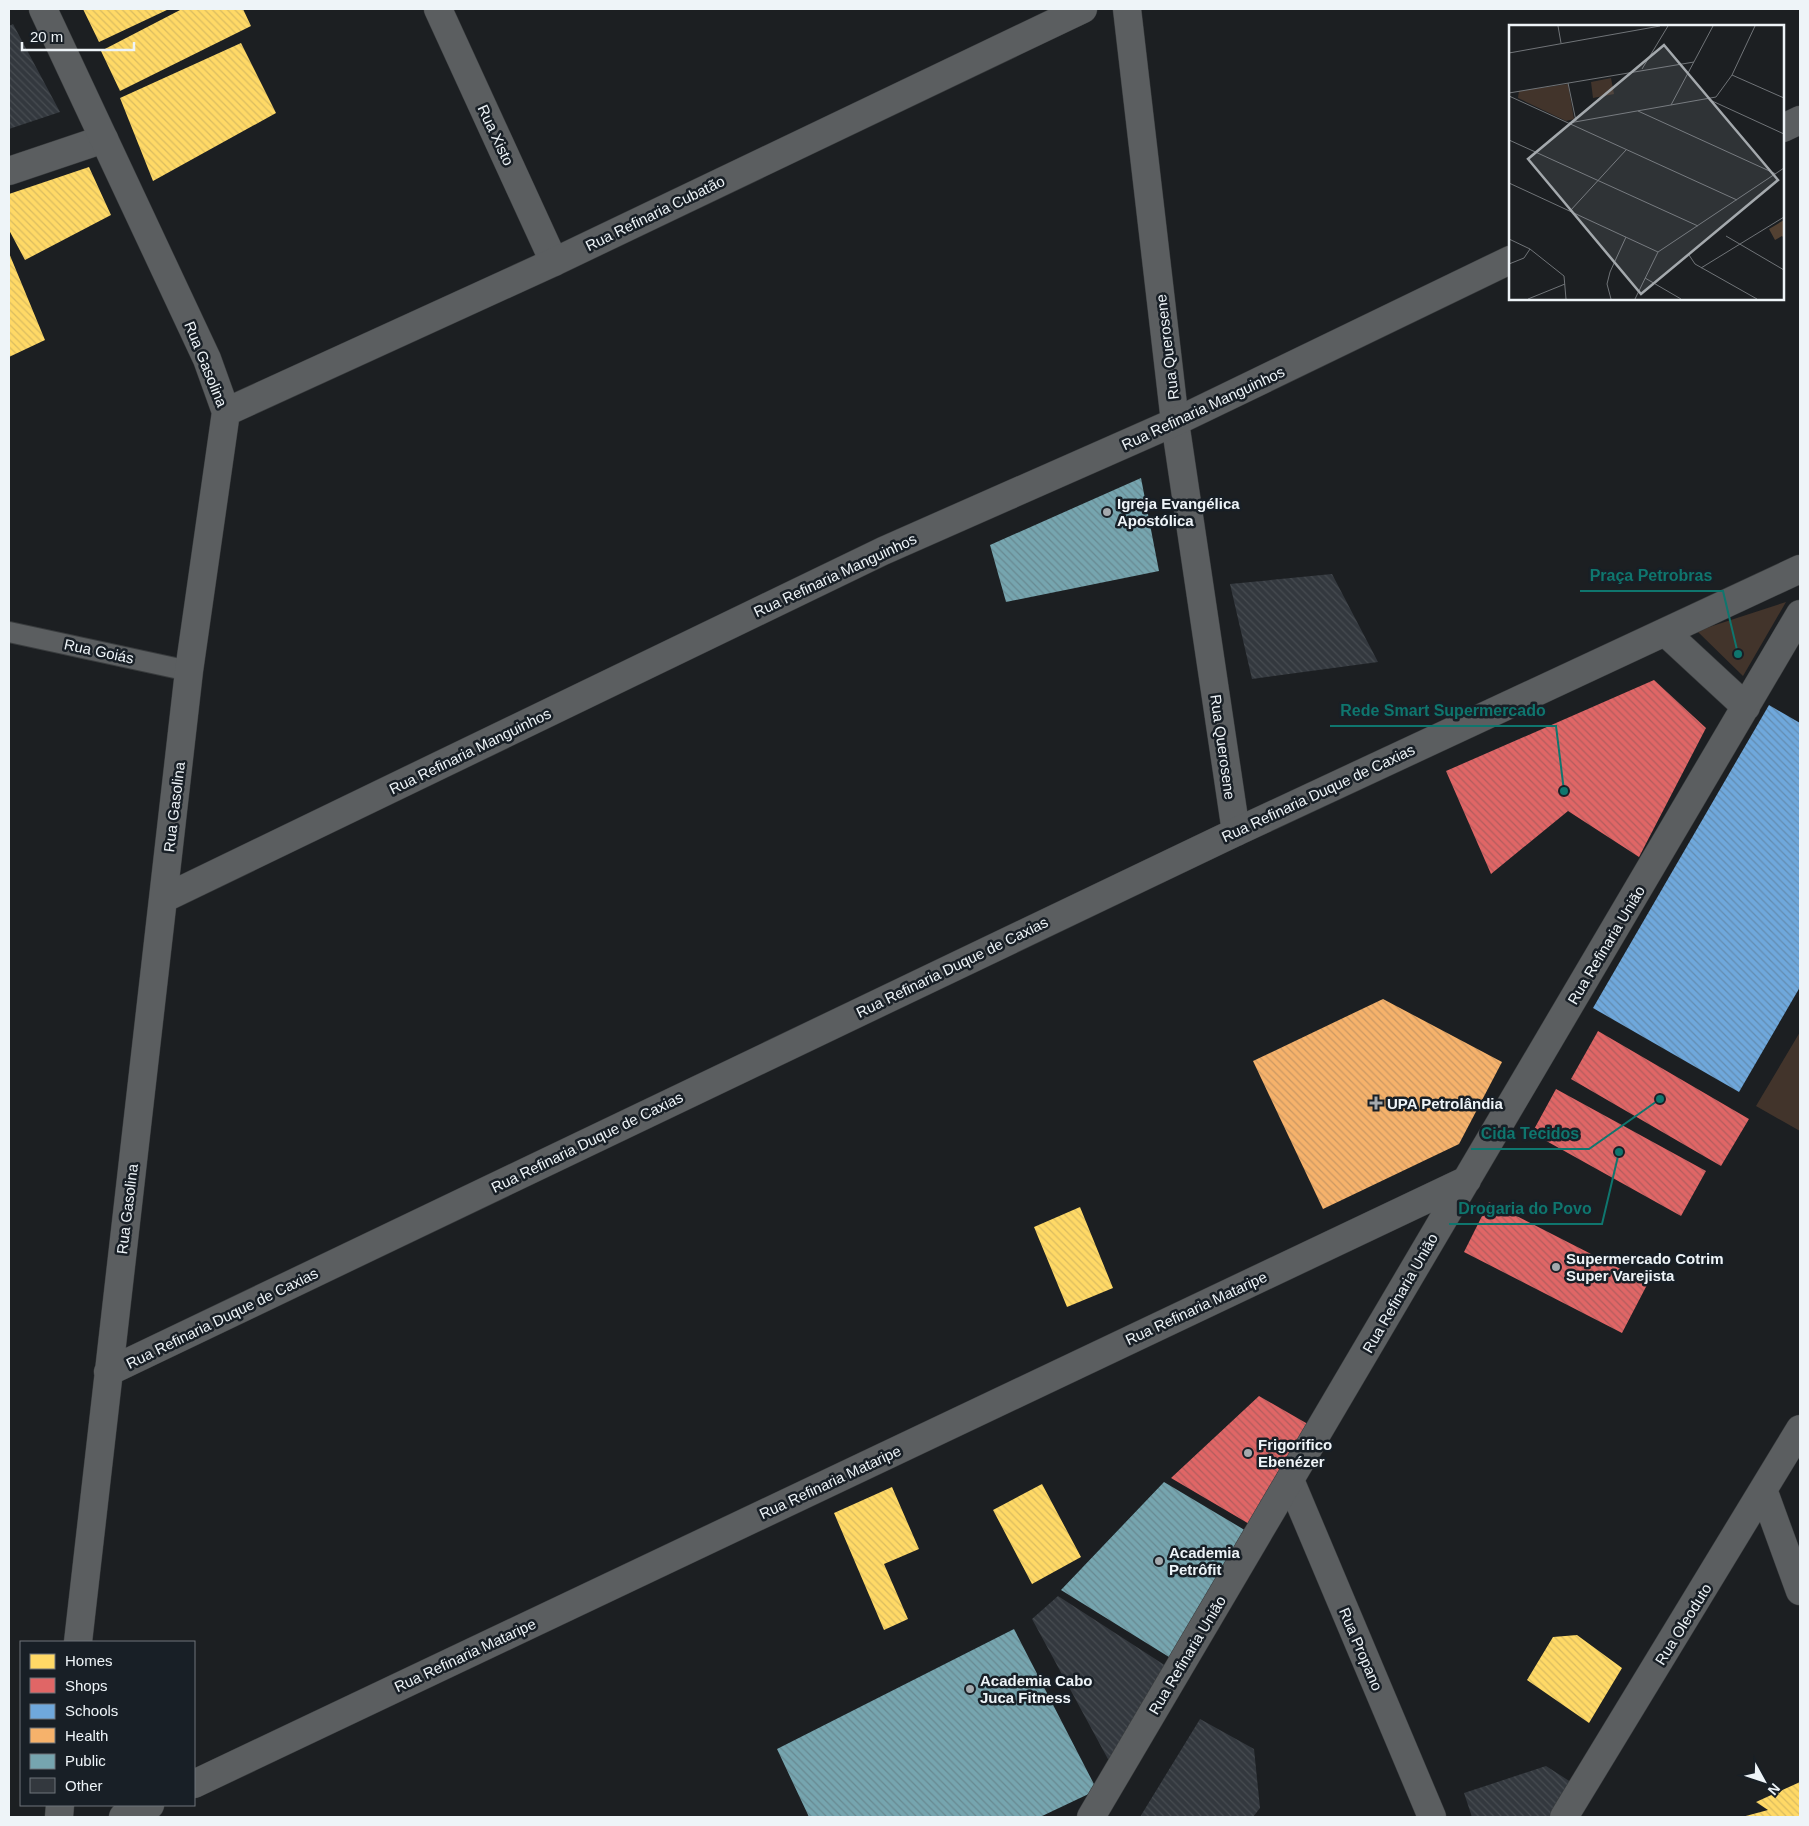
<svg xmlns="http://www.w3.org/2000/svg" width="1809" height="1826" font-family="Helvetica,sans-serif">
<defs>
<pattern id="homes-back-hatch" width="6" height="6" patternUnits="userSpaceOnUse" patternTransform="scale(1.25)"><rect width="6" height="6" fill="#ffd966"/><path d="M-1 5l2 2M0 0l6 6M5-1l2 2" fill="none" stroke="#dabc60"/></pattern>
<pattern id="shops-back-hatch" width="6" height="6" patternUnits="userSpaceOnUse" patternTransform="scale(1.25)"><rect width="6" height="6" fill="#e06666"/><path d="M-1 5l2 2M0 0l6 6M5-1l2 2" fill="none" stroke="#b25d5e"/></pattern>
<pattern id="schools-back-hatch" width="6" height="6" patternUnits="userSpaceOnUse" patternTransform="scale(1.25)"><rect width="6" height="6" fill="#6fa8dc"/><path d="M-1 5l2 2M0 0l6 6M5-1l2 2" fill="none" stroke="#638cb0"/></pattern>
<pattern id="health-back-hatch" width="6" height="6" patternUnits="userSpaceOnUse" patternTransform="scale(1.25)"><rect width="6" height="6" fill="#f6b26b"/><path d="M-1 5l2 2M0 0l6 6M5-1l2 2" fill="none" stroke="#ca9863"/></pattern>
<pattern id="public-back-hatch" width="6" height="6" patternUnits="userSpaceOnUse" patternTransform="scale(1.25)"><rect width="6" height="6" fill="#76a5af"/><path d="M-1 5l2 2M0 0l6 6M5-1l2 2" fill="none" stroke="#688991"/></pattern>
<pattern id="building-back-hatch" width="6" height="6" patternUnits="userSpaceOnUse" patternTransform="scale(1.25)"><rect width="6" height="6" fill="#33383e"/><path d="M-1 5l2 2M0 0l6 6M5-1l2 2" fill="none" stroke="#474c51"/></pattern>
</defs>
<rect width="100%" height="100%" fill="#1c1f22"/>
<path fill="#42342b" d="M1786,602L1743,676L1697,631Z
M1800,1032V1131L1756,1106Z"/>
<path fill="url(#homes-back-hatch)" d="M83,9H169L99,42Z
M182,9H243L251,26L120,91L101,51Z
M241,43L276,113L153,181L120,98Z
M89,167L111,215L25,260L9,230V194Z
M9,253L45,340L9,357Z
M1080,1207L1113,1288L1067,1307L1034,1227Z
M1042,1484L1081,1557L1032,1584L993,1510Z
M892,1487L919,1549L884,1564L908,1619L884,1630L834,1513Z
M1577,1635L1622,1668L1589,1723L1527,1680L1553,1637Z
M1800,1782V1817H1742L1768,1810L1756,1802Z"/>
<path fill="url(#shops-back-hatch)" d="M1654,680L1706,728L1639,857L1568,811L1491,874L1446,771Z
M1598,1031L1749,1119L1721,1166L1571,1079Z
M1556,1089L1706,1171L1681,1216L1532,1133Z
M1489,1202L1648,1283L1622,1333L1464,1252Z
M1259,1396L1313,1427L1256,1528L1171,1478Z"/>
<path fill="url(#schools-back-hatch)" d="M1769,705L1800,723V987L1739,1092L1593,1008Z"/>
<path fill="url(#health-back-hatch)" d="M1383,999L1502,1062L1459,1144L1323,1209L1253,1061Z"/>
<path fill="url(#public-back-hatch)" d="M1141,478L1159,571L1006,602L990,545Z
M1164,1482L1248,1532L1169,1657L1061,1590Z
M1014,1629L1097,1790L1040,1817H809L777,1749Z"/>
<path fill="url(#building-back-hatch)" d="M13,24L60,112L9,129V26Z
M1332,574L1378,662L1252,679L1230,584Z
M1058,1596L1166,1666L1109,1761L1032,1619Z
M1200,1719L1254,1749L1260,1808L1253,1817H1140Z
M1546,1766L1577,1786L1558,1817H1472L1464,1793Z"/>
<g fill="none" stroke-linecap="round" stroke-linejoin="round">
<g stroke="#393c3e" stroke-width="22">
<path id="service" d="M9,632L189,671"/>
</g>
<g stroke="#393c3e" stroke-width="29">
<path id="minor" d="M438,9L554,262
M1127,9L1175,422L1236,832
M9,171L104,139
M1290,1480L1432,1817
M1764,1492L1800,1591
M1564,1817L1800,1429"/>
</g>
<g stroke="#393c3e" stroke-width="29">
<path id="tertiary" d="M43,9L207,359L226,412L189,671L78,1642
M1783,128L1800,120
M226,412L554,262L1083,9
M1665,632L1746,707
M163,899L883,551L1175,422L1510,260
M108,1372L1236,832L1800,569
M194,1784L1467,1180
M59,1817L60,1805
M123,1817L150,1805
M1091,1817L1800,614"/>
</g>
<use href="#service" stroke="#5b5e60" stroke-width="20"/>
<use href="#minor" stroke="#5b5e60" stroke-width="28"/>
<use href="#tertiary" stroke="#5b5e60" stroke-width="28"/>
</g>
<g fill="#a4a9ad" stroke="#181f26" stroke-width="2">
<circle cx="1107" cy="512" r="5"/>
<path d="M1373.5 1095.5h5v5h5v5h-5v5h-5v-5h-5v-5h5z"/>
<circle cx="1556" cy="1267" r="5"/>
<circle cx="1248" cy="1453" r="5"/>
<circle cx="1159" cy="1561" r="5"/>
<circle cx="970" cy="1689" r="5"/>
</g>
<g text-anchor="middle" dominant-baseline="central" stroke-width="5" stroke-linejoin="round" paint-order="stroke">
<g font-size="15" fill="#eef4f8" stroke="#181f26">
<text transform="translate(496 135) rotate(65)">Rua Xisto</text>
<text transform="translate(655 213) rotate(-26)">Rua Refinaria Cubatão</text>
<text transform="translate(1167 347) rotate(-97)">Rua Querosene</text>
<text transform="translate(206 364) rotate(68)">Rua Gasolina</text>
<text transform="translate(1203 408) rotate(-25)">Rua Refinaria Manguinhos</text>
<text transform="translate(835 575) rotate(-25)">Rua Refinaria Manguinhos</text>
<text transform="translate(99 651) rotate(12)">Rua Goiás</text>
<text transform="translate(1223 747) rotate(82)">Rua Querosene</text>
<text transform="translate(470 751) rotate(-26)">Rua Refinaria Manguinhos</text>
<text transform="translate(1318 793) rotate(-25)">Rua Refinaria Duque de Caxias</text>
<text transform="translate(174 807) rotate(-83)">Rua Gasolina</text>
<text transform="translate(1606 945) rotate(-59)">Rua Refinaria União</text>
<text transform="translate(952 967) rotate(-26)">Rua Refinaria Duque de Caxias</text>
<text transform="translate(587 1142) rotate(-26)">Rua Refinaria Duque de Caxias</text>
<text transform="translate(127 1209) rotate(-83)">Rua Gasolina</text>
<text transform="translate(1400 1293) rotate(-60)">Rua Refinaria União</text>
<text transform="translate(1196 1308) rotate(-25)">Rua Refinaria Mataripe</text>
<text transform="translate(222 1318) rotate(-26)">Rua Refinaria Duque de Caxias</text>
<text transform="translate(830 1482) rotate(-25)">Rua Refinaria Mataripe</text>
<text transform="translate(1683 1624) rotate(-58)">Rua Oleoduto</text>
<text transform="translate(1361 1649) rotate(67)">Rua Propano</text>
<text transform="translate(465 1655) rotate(-25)">Rua Refinaria Mataripe</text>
<text transform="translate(1187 1655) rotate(-59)">Rua Refinaria União</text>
</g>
<g font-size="15" font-weight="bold" fill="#eef4f8" stroke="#181f26" text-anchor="start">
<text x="1117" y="503">Igreja Evangélica<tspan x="1117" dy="17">Apostólica</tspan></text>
<text x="1387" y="1103">UPA Petrolândia</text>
<text x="1566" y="1258">Supermercado Cotrim<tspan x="1566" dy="17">Super Varejista</tspan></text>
<text x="1258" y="1444">Frigorifico<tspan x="1258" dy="17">Ebenézer</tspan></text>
<text x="1169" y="1552">Academia<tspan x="1169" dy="17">Petrôfit</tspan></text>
<text x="980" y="1680">Academia Cabo<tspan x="980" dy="17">Juca Fitness</tspan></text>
</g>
</g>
<g transform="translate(1509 25)">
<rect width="275" height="275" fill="#1c1f22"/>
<path d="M102,53L105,69L84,73L82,57ZM59,59L65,94L57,96L9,73L10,66Z" fill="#42342b"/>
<path d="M275,195V213L273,211L266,215L260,204Z" fill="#534132"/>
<path fill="none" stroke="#707478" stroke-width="1" d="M49,1L52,18M0,28L151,1M133,44L159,1M223,50L275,73M59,58L67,96M0,68L185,37M0,71L228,175M201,75L275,109M162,80L204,1M129,86L267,149M60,98L207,72L223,50L246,1M0,115L189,201M0,158L149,227M61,186L117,125M217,211L275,245M0,214L21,224L55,251L57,274M180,230L186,239L248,274M0,239L15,233L21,224M192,243L275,192M136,253L172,274M19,274L56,259M102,274L98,259L101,247L117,212M126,274L149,227L275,143"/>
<path fill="#a4a9ad" fill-opacity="0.15" stroke="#a4a9ad" stroke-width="2.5" d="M155,20L269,155L132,269L19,134Z"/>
<rect width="275" height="275" fill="none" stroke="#eef4f8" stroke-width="2.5"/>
</g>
<path fill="none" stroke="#0f766e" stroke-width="2" d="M1738 654L1723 591H1580M1564 791L1556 726H1330M1660 1099L1589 1149H1471M1619 1152L1602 1224H1449"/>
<g fill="#0f766e" stroke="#181f26" stroke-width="2">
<circle cx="1738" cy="654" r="5"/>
<circle cx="1564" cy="791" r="5"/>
<circle cx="1660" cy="1099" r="5"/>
<circle cx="1619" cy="1152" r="5"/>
</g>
<g font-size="16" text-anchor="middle" font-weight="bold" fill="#0f766e" stroke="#181f26" stroke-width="5" stroke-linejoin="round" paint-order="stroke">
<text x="1651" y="581">Praça Petrobras</text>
<text x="1443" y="716">Rede Smart Supermercado</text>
<text x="1530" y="1139">Cida Tecidos</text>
<text x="1525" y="1214">Drogaria do Povo</text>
</g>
<rect width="1809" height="1826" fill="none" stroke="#eef4f8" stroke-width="20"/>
<rect x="20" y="1641" width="175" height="165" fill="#181f26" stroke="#6e747a"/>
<rect x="30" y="1654" width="25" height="15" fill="#ffd966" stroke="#6e747a"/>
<text x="65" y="1666" font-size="15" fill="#eef4f8">Homes</text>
<rect x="30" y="1678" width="25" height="15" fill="#e06666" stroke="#6e747a"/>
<text x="65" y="1691" font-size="15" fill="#eef4f8">Shops</text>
<rect x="30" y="1704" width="25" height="15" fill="#6fa8dc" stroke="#6e747a"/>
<text x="65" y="1716" font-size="15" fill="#eef4f8">Schools</text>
<rect x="30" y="1728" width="25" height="15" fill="#f6b26b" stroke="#6e747a"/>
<text x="65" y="1741" font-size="15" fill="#eef4f8">Health</text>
<rect x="30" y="1754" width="25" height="15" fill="#76a5af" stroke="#6e747a"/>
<text x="65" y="1766" font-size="15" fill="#eef4f8">Public</text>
<rect x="30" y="1778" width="25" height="15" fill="#33383e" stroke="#6e747a"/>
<text x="65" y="1791" font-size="15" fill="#eef4f8">Other</text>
<g transform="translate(1764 1781) rotate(130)" stroke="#181f26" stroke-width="4" paint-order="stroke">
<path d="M0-4L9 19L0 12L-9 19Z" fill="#eef4f8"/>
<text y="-8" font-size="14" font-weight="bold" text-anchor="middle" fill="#eef4f8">N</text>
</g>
<path d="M22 42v8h112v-8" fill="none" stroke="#eef4f8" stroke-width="2.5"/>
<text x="30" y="42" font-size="15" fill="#eef4f8" stroke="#181f26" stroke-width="4" paint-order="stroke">20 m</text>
</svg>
